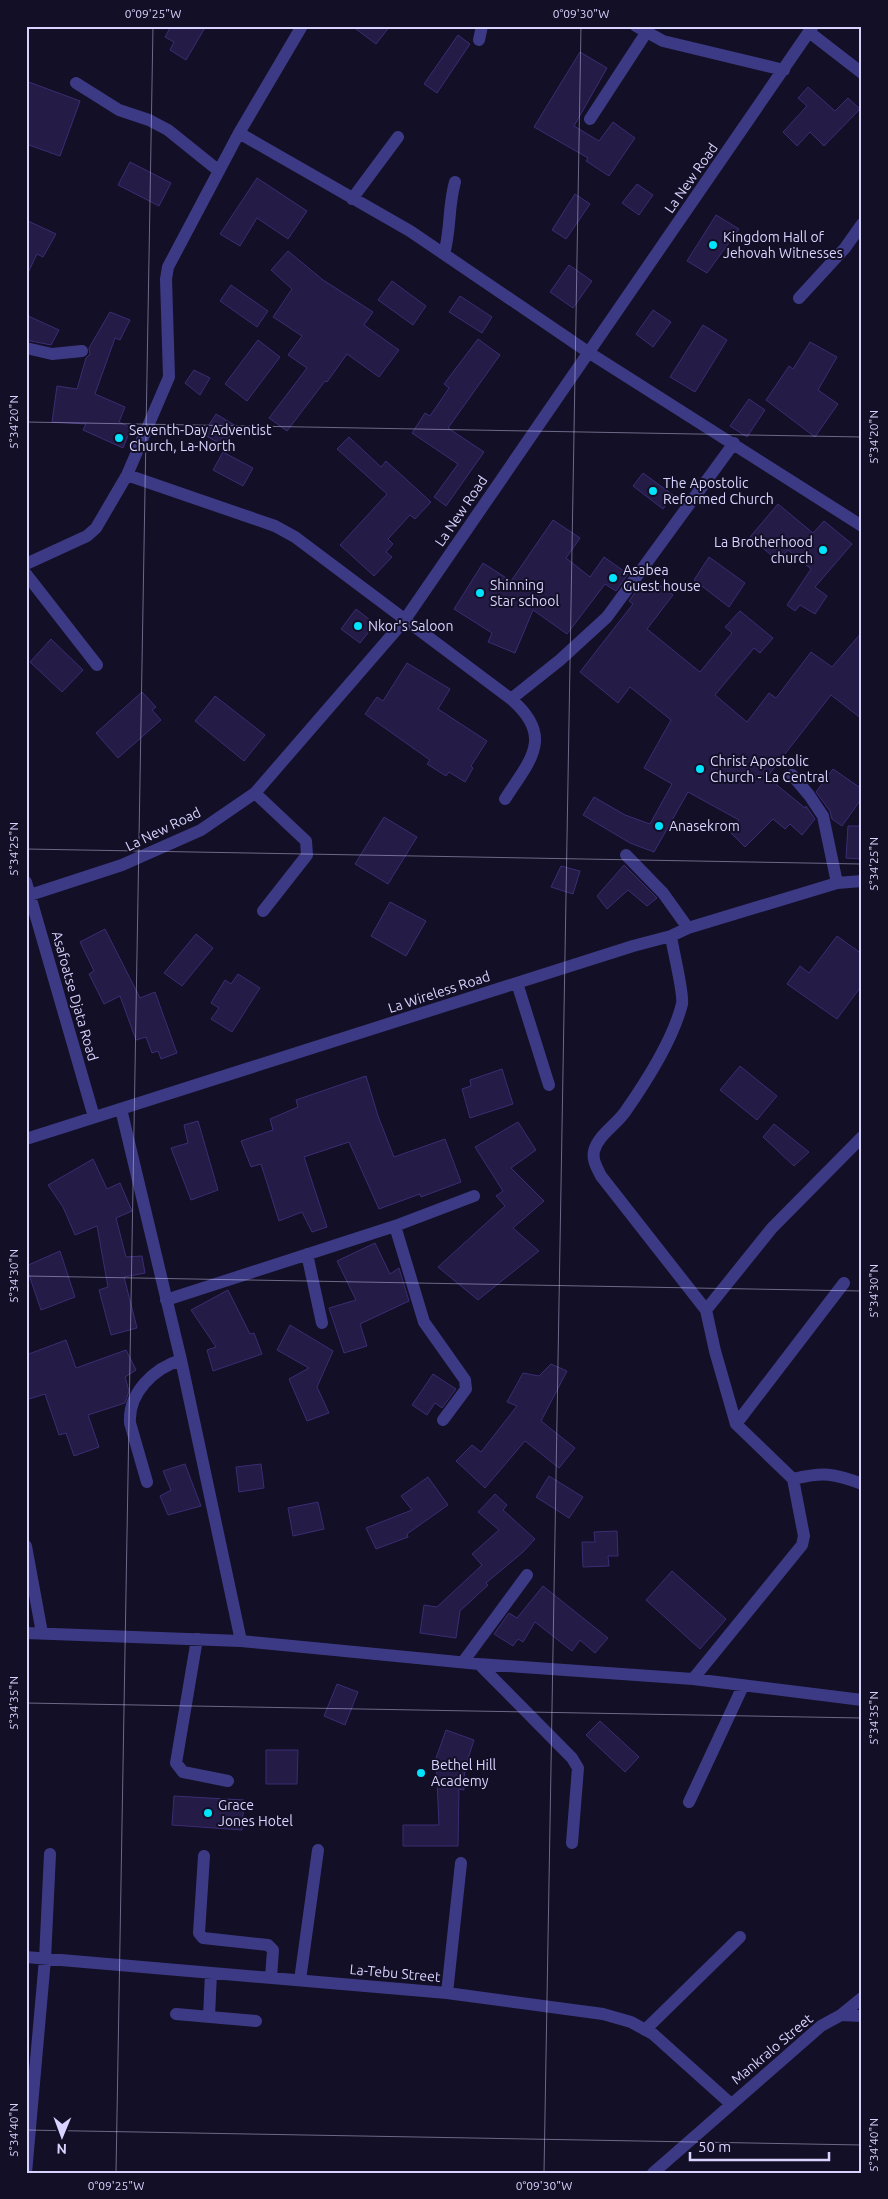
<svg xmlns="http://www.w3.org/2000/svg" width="888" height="2199" font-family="Ubuntu,sans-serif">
<rect width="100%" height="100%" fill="#130f26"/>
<path fill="#241b47" stroke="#3b2d73" d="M171,26H206L186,60L170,50L174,42L165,37Z
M352,26H390L376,44Z
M458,35L470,44L437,93L424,84Z
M580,52L607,68L574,126L599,141L613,122L635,138L609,176L586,161L588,158L534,127Z
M26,81L80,101L60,156L26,144Z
M808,87L835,111L848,98L860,109L824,146L810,132L797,146L783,132L807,106L798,98Z
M130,162L171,183L159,206L118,185Z
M257,178L307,211L288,239L257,218L240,246L220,234Z
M637,184L653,195L639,215L622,203Z
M575,194L590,204L566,239L552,230Z
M716,215L739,229L707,273L687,261Z
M26,220L56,234L43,257L37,254L26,277Z
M288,251L323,280L373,312L364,325L399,350L379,377L347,354L327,382L325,381L287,431L269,418L307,368L288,355L302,336L273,317L292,289L271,270Z
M569,265L592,281L573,308L550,292Z
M392,281L426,306L413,325L378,300Z
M231,285L268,311L257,327L220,301Z
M460,296L492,317L482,333L449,312Z
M653,310L671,322L653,347L636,334Z
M110,312L130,320L120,340L115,338L95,394L125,407L119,422L131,428L123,448L83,430L86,424L52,422L57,386L77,389L86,358L90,354L89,348Z
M26,315L59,330L51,345L26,340Z
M703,325L727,340L695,392L670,377Z
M478,339L500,355L448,428L484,452L446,506L434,497L458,464L412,433L425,413L430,416L449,388L444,384Z
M258,340L280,357L247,401L225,384Z
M810,342L837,357L818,390L838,404L815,437L766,400L789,366L793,369Z
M194,370L210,378L200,395L185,383Z
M749,399L765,410L747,437L730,426Z
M216,414L236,426L224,446L203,434Z
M349,437L381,467L386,461L431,502L415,519L410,515L388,539L393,544L386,552L392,557L374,576L340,545L387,494L337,449Z
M223,452L253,468L243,486L213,470Z
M643,473L673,495L663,509L633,486Z
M778,504L813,533L824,521L852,544L815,587L827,596L815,614L800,605L795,611L787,605L811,569L788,550L778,561L750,537Z
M553,520L580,538L566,558L590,577L604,557L628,574L616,591L605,584L567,634L533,610L515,653L488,642L492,633L454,609L483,563L511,581Z
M709,557L745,583L729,607L694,580Z
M641,584L652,591L658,584L673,595L647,629L700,672L732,633L725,627L740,611L773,638L760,653L754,648L715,695L747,722L769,693L776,698L811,652L832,667L862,632V719L831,695L767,777L805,808L806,806L815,819L802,835L790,824L785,829L773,819L745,847L728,830L739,820L688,792L654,852L630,843L583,815L594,797L625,815L650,824L672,784L644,768L671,720L630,687L618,703L580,672L633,604L629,601Z
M356,609L375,624L360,643L341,629Z
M51,639L83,670L62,692L30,662Z
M407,663L450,689L438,709L487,741L471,766L473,768L465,782L449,772L446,776L427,764L430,760L365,714L377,697L383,701Z
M142,692L156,707L152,710L161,720L118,758L96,733Z
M215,696L265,735L244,761L195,721Z
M833,769L862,789V798L842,826L832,819L830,811L816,792Z
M384,817L417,837L388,884L355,864Z
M848,826H862V859L846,858Z
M624,865L657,898L647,906L628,890L607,909L597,896Z
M561,866L580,871L573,894L551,887Z
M390,902L426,921L406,956L371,936Z
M105,929L140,998L155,992L177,1053L161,1059L158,1051L152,1053L146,1037L136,1040L120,996L104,1004L89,974L94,971L80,942Z
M196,934L213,948L182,986L164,973Z
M837,936L862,954V985L837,1019L787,984L800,966L809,973Z
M238,974L260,988L232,1032L211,1019L219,1008L211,1003L225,980L231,984Z
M740,1066L777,1096L757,1120L720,1090Z
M502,1069L513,1104L470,1118L462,1089L471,1086L470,1080Z
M366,1076L378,1116L394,1157L445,1139L461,1182L421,1197L420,1194L379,1209L349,1142L304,1157L327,1227L312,1232L302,1212L279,1221L261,1164L251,1167L241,1141L273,1130L270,1119L298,1107L296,1100Z
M198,1121L218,1190L191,1200L171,1148L188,1143L184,1125Z
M518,1122L536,1150L511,1168L544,1201L513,1228L539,1251L478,1300L438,1267L505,1206L496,1196L503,1191L475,1147Z
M774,1124L809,1152L794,1166L763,1137Z
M93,1159L107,1189L120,1183L132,1211L116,1218L126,1257L142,1256L145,1273L124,1277L137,1328L111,1335L99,1290L108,1287L97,1226L75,1235L63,1207L48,1185Z
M375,1243L390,1274L399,1268L409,1301L360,1324L367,1346L344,1353L329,1308L356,1300L337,1261Z
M60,1251L75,1297L41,1310L26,1266Z
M228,1290L250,1334L254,1333L262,1354L213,1371L207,1350L216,1347L191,1310Z
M290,1325L333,1351L317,1387L329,1413L307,1421L289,1379L309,1368L277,1350Z
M66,1340L76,1368L126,1350L136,1370L125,1377L129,1391L125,1403L88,1415L99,1447L74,1456L66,1433L59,1435L45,1394L26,1400V1355Z
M551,1364L567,1371L541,1421L575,1448L559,1468L525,1441L485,1488L456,1461L472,1445L481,1452L517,1406L507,1402L523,1373L539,1376Z
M433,1374L456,1389L442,1408L435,1403L427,1415L412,1405Z
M185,1464L201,1506L168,1515L160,1496L171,1490L163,1471Z
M261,1464L264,1488L239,1492L236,1467Z
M549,1476L583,1497L569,1518L536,1497Z
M428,1477L448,1505L407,1534L408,1537L376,1549L366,1528L412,1510L401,1496Z
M495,1494L507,1505L503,1510L535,1539L523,1552L486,1583L488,1585L460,1611L456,1638L420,1633L424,1605L437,1607L482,1565L472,1554L499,1530L478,1512Z
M318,1502L324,1529L293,1536L288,1508Z
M617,1531L618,1556H608L609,1566L583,1567L582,1542H595L594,1532Z
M672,1571L726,1619L700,1649L646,1600Z
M543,1586L608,1638L595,1653L580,1640L572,1651L535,1622L523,1642L518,1639L513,1646L494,1634L509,1613L517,1618Z
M337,1684L358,1692L345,1725L324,1716Z
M600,1721L639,1757L625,1772L586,1735Z
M446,1730L474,1740L465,1768L464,1790L459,1789L458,1846H403V1825H439L436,1758Z
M266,1750H298L297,1784H266Z
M174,1796L244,1800L242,1830L172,1825Z"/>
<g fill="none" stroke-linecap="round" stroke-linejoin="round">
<path stroke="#3d3a85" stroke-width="12" d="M636,26L663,41L784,70
M809,32L862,73
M479,40L482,26
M76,83L119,110L149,120L168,130L219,171
M590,119L646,33
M239,133L410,231L588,352L862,526
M352,199L398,137
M444,254C451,230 448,206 455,182
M799,298L845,248L862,224
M26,348L52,354L82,351
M127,475L275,526L295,537L511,699L560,660L607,617L734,443
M26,564L87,536L96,528L127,475L169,377L166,279L168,267L239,133L302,26
M26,574L97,665
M792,775L809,795L823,816L837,883
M255,793L306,841L307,855L263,911
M505,799C530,760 555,737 511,699
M626,855L663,893L688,928
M26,882L94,1117
M30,895L122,865L201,830L255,793L404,621L813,26
M671,936C673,951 684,993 682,1004C673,1040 646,1082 625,1112C616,1125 598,1135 594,1151C592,1160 597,1168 601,1176L706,1310L715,1351L736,1424L793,1479L804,1536L802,1545L693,1679
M517,983L549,1085
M121,1109L181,1360L241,1641
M26,1139L633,946L671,936L688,928L837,883L862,881
M395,1226L474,1196
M307,1254L322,1323
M166,1300L395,1226L424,1322L465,1380L466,1389L443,1420
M706,1310L772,1228L862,1137
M736,1424L844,1283
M793,1479C823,1472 834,1473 862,1484
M147,1482L130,1423C128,1393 154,1368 181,1360
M26,1546L42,1633
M26,1633L241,1641L479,1664L693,1679L862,1700
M197,1639L176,1763L183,1772L228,1781
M463,1662L527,1575
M479,1664L572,1758L578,1768L572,1843
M689,1802L743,1686
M204,1856L199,1933L203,1938L268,1945L273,1950L271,1978
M26,1957L447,1993L603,2014L631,2022L653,2034L731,2104
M300,1980L318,1850
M447,1993L461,1863
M176,2014L256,2021
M841,2015L862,1998
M209,2017L211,1973
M645,2030L740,1937
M26,2173L45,1959L50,1854
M653,2173L821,2026L841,2015L862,2016"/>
</g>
<path fill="none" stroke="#d9d4ff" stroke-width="1" stroke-opacity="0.45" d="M26,422L862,437M26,849L862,864M26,1276L862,1291M26,1703L862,1718M26,2130L862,2145M116,2173L153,26M544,2173L581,26"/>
<g fill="#00e5ff" stroke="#130f26" stroke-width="2">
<circle cx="713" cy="245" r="5"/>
<circle cx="119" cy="438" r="5"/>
<circle cx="653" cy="491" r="5"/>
<circle cx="823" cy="550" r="5"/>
<circle cx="613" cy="578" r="5"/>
<circle cx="480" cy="593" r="5"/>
<circle cx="358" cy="626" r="5"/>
<circle cx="700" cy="769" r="5"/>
<circle cx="659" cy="826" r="5"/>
<circle cx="421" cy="1773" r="5"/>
<circle cx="208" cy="1813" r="5"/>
</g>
<g text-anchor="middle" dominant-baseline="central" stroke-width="4" stroke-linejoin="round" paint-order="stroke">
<g font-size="14" fill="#d9d4ff" stroke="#130f26">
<text transform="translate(691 178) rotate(-55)">La New Road</text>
<text transform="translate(461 511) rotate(-56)">La New Road</text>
<text transform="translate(163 829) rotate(-26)">La New Road</text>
<text transform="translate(439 992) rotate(-18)">La Wireless Road</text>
<text transform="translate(75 996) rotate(74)">Asafoatse Djata Road</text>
<text transform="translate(395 1973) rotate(5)">La-Tebu Street</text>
<text transform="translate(772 2049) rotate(-40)">Mankralo Street</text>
</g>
<g font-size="14" fill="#d9d4ff" stroke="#130f26" text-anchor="start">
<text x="723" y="237">Kingdom Hall of<tspan x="723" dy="16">Jehovah Witnesses</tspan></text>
<text x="129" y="430">Seventh-Day Adventist<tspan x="129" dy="16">Church, La-North</tspan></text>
<text x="663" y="483">The Apostolic<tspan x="663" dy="16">Reformed Church</tspan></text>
<text x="813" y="542" text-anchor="end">La Brotherhood<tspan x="813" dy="16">church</tspan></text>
<text x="623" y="570">Asabea<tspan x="623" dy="16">Guest house</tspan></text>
<text x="490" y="585">Shinning<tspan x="490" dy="16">Star school</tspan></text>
<text x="368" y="626">Nkor's Saloon</text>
<text x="710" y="761">Christ Apostolic<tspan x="710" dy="16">Church - La Central</tspan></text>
<text x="669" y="826">Anasekrom</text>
<text x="431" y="1765">Bethel Hill<tspan x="431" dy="16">Academy</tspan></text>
<text x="218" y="1805">Grace<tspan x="218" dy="16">Jones Hotel</tspan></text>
</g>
</g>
<rect width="888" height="2199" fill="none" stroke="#130f26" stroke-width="55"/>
<g transform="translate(62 2136) rotate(181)" stroke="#130f26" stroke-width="4" paint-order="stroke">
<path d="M0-4L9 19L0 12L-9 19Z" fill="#d9d4ff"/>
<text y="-8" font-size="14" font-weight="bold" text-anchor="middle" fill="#d9d4ff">N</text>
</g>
<path d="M690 2152v8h139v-8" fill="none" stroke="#d9d4ff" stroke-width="2.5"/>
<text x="698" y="2152" font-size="15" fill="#d9d4ff" stroke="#130f26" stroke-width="4" paint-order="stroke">50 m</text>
<rect x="28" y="28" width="832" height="2144" fill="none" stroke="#d9d4ff" stroke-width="2"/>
<g font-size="12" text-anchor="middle" fill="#d9d4ff">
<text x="153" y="18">0°09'25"W</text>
<text x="581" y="18">0°09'30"W</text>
<text transform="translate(14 422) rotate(-90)" y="4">5°34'20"N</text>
<text transform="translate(874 437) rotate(-90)" y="4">5°34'20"N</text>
<text transform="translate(14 849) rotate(-90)" y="4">5°34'25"N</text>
<text transform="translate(874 864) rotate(-90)" y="4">5°34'25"N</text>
<text transform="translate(14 1276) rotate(-90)" y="4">5°34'30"N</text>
<text transform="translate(874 1291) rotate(-90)" y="4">5°34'30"N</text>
<text transform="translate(14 1703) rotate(-90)" y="4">5°34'35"N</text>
<text transform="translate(874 1718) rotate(-90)" y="4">5°34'35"N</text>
<text transform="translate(14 2130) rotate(-90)" y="4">5°34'40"N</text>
<text transform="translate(874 2145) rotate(-90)" y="4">5°34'40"N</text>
<text x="116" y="2190">0°09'25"W</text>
<text x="544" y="2190">0°09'30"W</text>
</g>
</svg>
